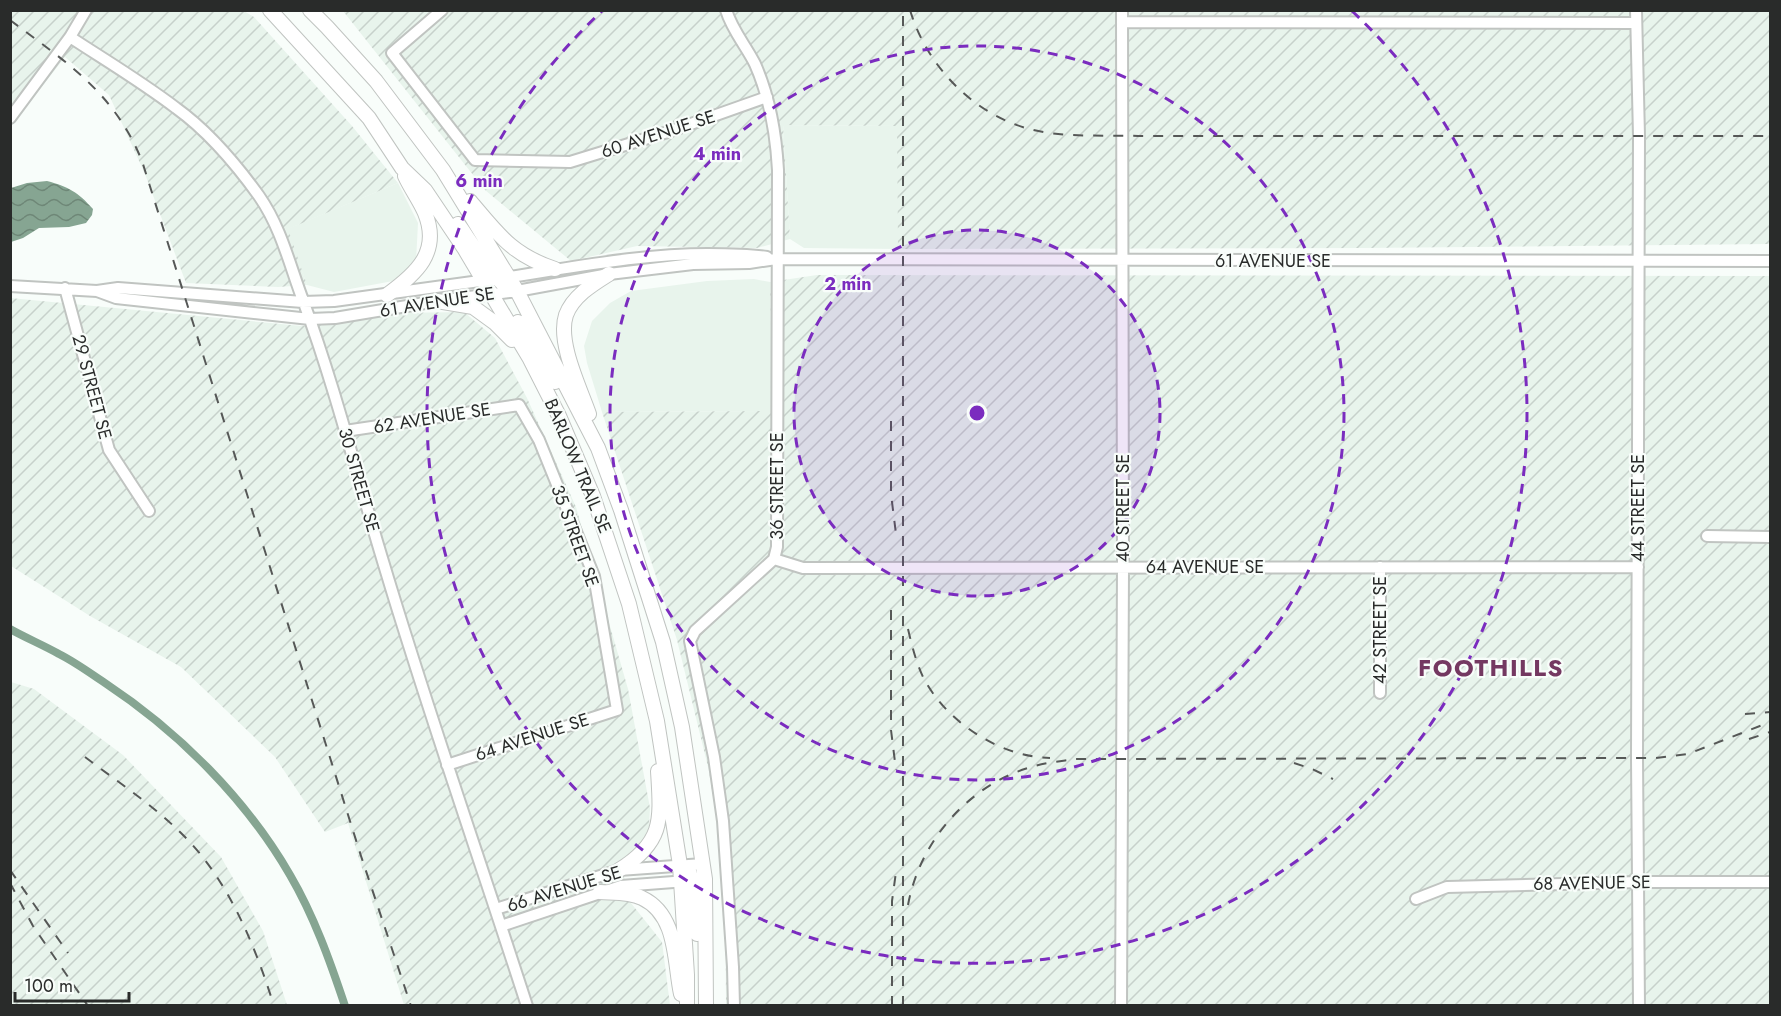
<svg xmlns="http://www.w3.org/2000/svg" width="1781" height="1016" font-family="Jost,sans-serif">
<defs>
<pattern id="industrial-furrows" width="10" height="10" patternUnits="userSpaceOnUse" patternTransform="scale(1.5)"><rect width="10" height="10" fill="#e8f4ec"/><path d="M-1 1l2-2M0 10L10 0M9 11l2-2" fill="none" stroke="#c7d1cb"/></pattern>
<pattern id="water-waves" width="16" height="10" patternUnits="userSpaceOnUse" patternTransform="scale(1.5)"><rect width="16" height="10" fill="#86a592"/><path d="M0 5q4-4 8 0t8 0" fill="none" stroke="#6e8777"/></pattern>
</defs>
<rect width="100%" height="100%" fill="#f8fdfa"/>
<path fill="#e8f4ec" d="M783,125L898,126V249L804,248L790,239Z
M398,183L418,223L416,262L393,281L334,292L307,285L287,229Z
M754,279L770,282L773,411L602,412L587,363L584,346L592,321L610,303L631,291L707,281Z"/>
<path fill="url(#industrial-furrows)" d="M11,11H244L254,17L352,126L398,183L288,229L307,285L278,287L186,283L145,174L109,95L65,57L11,126Z
M343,11H1770V244L1363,248L898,249L897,126L783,125L790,239L757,248L637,246L571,261L485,190Z
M817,275L1770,276V1005H726L725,872L709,771L677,640L602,412L773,411L770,282Z
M10,298L302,326L394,313L464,312L495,338L527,398L576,507L628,689L650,808L648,842L620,861L631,903L662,942L670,1005H404L348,823L325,832L275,757L181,667L90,616L11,566Z
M11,682L34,689L123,755L221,857L263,931L287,1005H11Z"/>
<path fill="url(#water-waves)" d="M47,181C69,187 78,192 93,209L92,215L86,223L69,227L39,228L23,238L11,242V188L27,183Z"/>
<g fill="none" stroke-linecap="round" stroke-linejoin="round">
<path stroke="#86a592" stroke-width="8" d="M10,629C26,638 43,645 59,654C75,662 90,673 105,683C179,732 246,799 290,875C314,916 330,961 345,1006"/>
<g stroke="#c0c4c1" stroke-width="14">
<path id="minor" d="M442,10L392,53L475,160L570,162L671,131L767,97
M726,10C732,30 746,46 755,64C770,98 776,133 778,170L777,547L774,559L695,631L690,641L714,757L723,821L733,967L734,1006
M1636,10L1639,136L1637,758L1639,1006
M1122,22L1636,23
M70,37C105,60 142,82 176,108C208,131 236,164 259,196C282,229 290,267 304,303C336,390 358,480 385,568C429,715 480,860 527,1006
M10,118L70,37L86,10
M503,278C571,268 639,254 708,254C728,254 747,254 767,257
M10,286L97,291L118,288L303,302L334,301L487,280
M65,288L109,450L149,511
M97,291L116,298L310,319L335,318L437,301L517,291L609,274L693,264L749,263L776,259L1770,261
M345,431L519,405L539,440L594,576L617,710L447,765
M1707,536L1770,537
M774,559L803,568L1638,567
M1380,693V567
M1416,899L1447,887L1639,882H1770
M496,909L619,870L703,864
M501,926L621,886L687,881
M1121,1006L1123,567L1122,10"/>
</g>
<g stroke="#c0c4c1" stroke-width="16">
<path id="major" d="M270,10L369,118L402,168L425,190L464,248L530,359L559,416L593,496L629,604L657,721L680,865L687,975V1006
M310,10L327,27L376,81L443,170L517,291L598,448L621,510L663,642L682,727L705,879L706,1006
M470,201C498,234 512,255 555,269
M458,224C469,239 497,285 512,290
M387,295C416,274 441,252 425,213C420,201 411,189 405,176
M437,301L473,307L495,323L512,340
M518,322L555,382
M589,414C580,388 557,342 566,315C573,296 593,284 609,274
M680,865L689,871L693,884L697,934
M619,870C664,842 661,820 658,771
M600,892C613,893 630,892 642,898C678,915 674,962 681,994"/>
</g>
<use href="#minor" stroke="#fff" stroke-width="10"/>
<use href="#major" stroke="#fff" stroke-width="14"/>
<path stroke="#565857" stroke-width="2" stroke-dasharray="10 10" stroke-linecap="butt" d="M910,10C929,73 984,125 1050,133C1079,137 1109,135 1138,136H1770
M10,20C67,63 114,92 142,161L361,856L411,1006
M891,421V494L896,534
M891,610V730L896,770
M908,629C912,646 916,662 923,677C946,722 1000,757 1050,758
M1745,714L1770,712
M1749,739L1770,732
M85,757C118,782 153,805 182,834C228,879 255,945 274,1006
M1294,763L1312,769L1333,779
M10,870L68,953
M10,883L33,926L88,1006
M908,905C920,840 970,783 1035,766C1049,762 1063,761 1076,759L1656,758L1688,754L1770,722
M892,1006V901L896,872
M903,1006V10"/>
</g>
<circle cx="977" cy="413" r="183" fill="#7b2cbf" fill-opacity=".12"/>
<g fill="none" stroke="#7b2cbf" stroke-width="3" stroke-dasharray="10 8">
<circle cx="977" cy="413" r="183"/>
<circle cx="977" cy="413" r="367"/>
<path d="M1352 11A550 550 0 1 1 602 11"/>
</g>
<g text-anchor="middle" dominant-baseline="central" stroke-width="4.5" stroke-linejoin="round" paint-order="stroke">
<g font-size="18" fill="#292b2a" stroke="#f8fdfa">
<text transform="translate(658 134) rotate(-18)">60 AVENUE SE</text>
<text x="1273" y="261">61 AVENUE SE</text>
<text transform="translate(437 302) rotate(-9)">61 AVENUE SE</text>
<text transform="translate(92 387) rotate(75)">29 STREET SE</text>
<text transform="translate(432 418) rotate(-9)">62 AVENUE SE</text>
<text transform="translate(578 466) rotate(67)">BARLOW TRAIL SE</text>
<text transform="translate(359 480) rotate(74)">30 STREET SE</text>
<text transform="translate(777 486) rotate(-90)">36 STREET SE</text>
<text transform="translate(1123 508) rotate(-90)">40 STREET SE</text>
<text transform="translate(1638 508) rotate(-90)">44 STREET SE</text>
<text transform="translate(575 536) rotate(70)">35 STREET SE</text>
<text x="1205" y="567">64 AVENUE SE</text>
<text transform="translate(1380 630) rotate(-90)">42 STREET SE</text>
<text transform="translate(532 737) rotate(-18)">64 AVENUE SE</text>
<text transform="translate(1592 883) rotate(-1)">68 AVENUE SE</text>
<text transform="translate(564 889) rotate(-17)">66 AVENUE SE</text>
</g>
<g font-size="24" font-weight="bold" letter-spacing="1.5" fill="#743861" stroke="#f8fdfa">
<text x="1491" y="667">FOOTHILLS</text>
</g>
</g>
<circle cx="977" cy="413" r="9" fill="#7b2cbf" stroke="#f8fdfa" stroke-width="3"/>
<g font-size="18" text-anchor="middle" font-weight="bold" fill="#7b2cbf" stroke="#f8fdfa" stroke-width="4.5" stroke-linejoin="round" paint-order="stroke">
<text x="717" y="160">4 min</text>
<text x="479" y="187">6 min</text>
<text x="848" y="290">2 min</text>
</g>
<rect width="1781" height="1016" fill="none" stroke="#292b2a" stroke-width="24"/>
<path d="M15 992v9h114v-9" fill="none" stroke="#292b2a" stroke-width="3"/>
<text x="24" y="992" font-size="18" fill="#292b2a" stroke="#f8fdfa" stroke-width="4.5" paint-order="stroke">100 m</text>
</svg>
